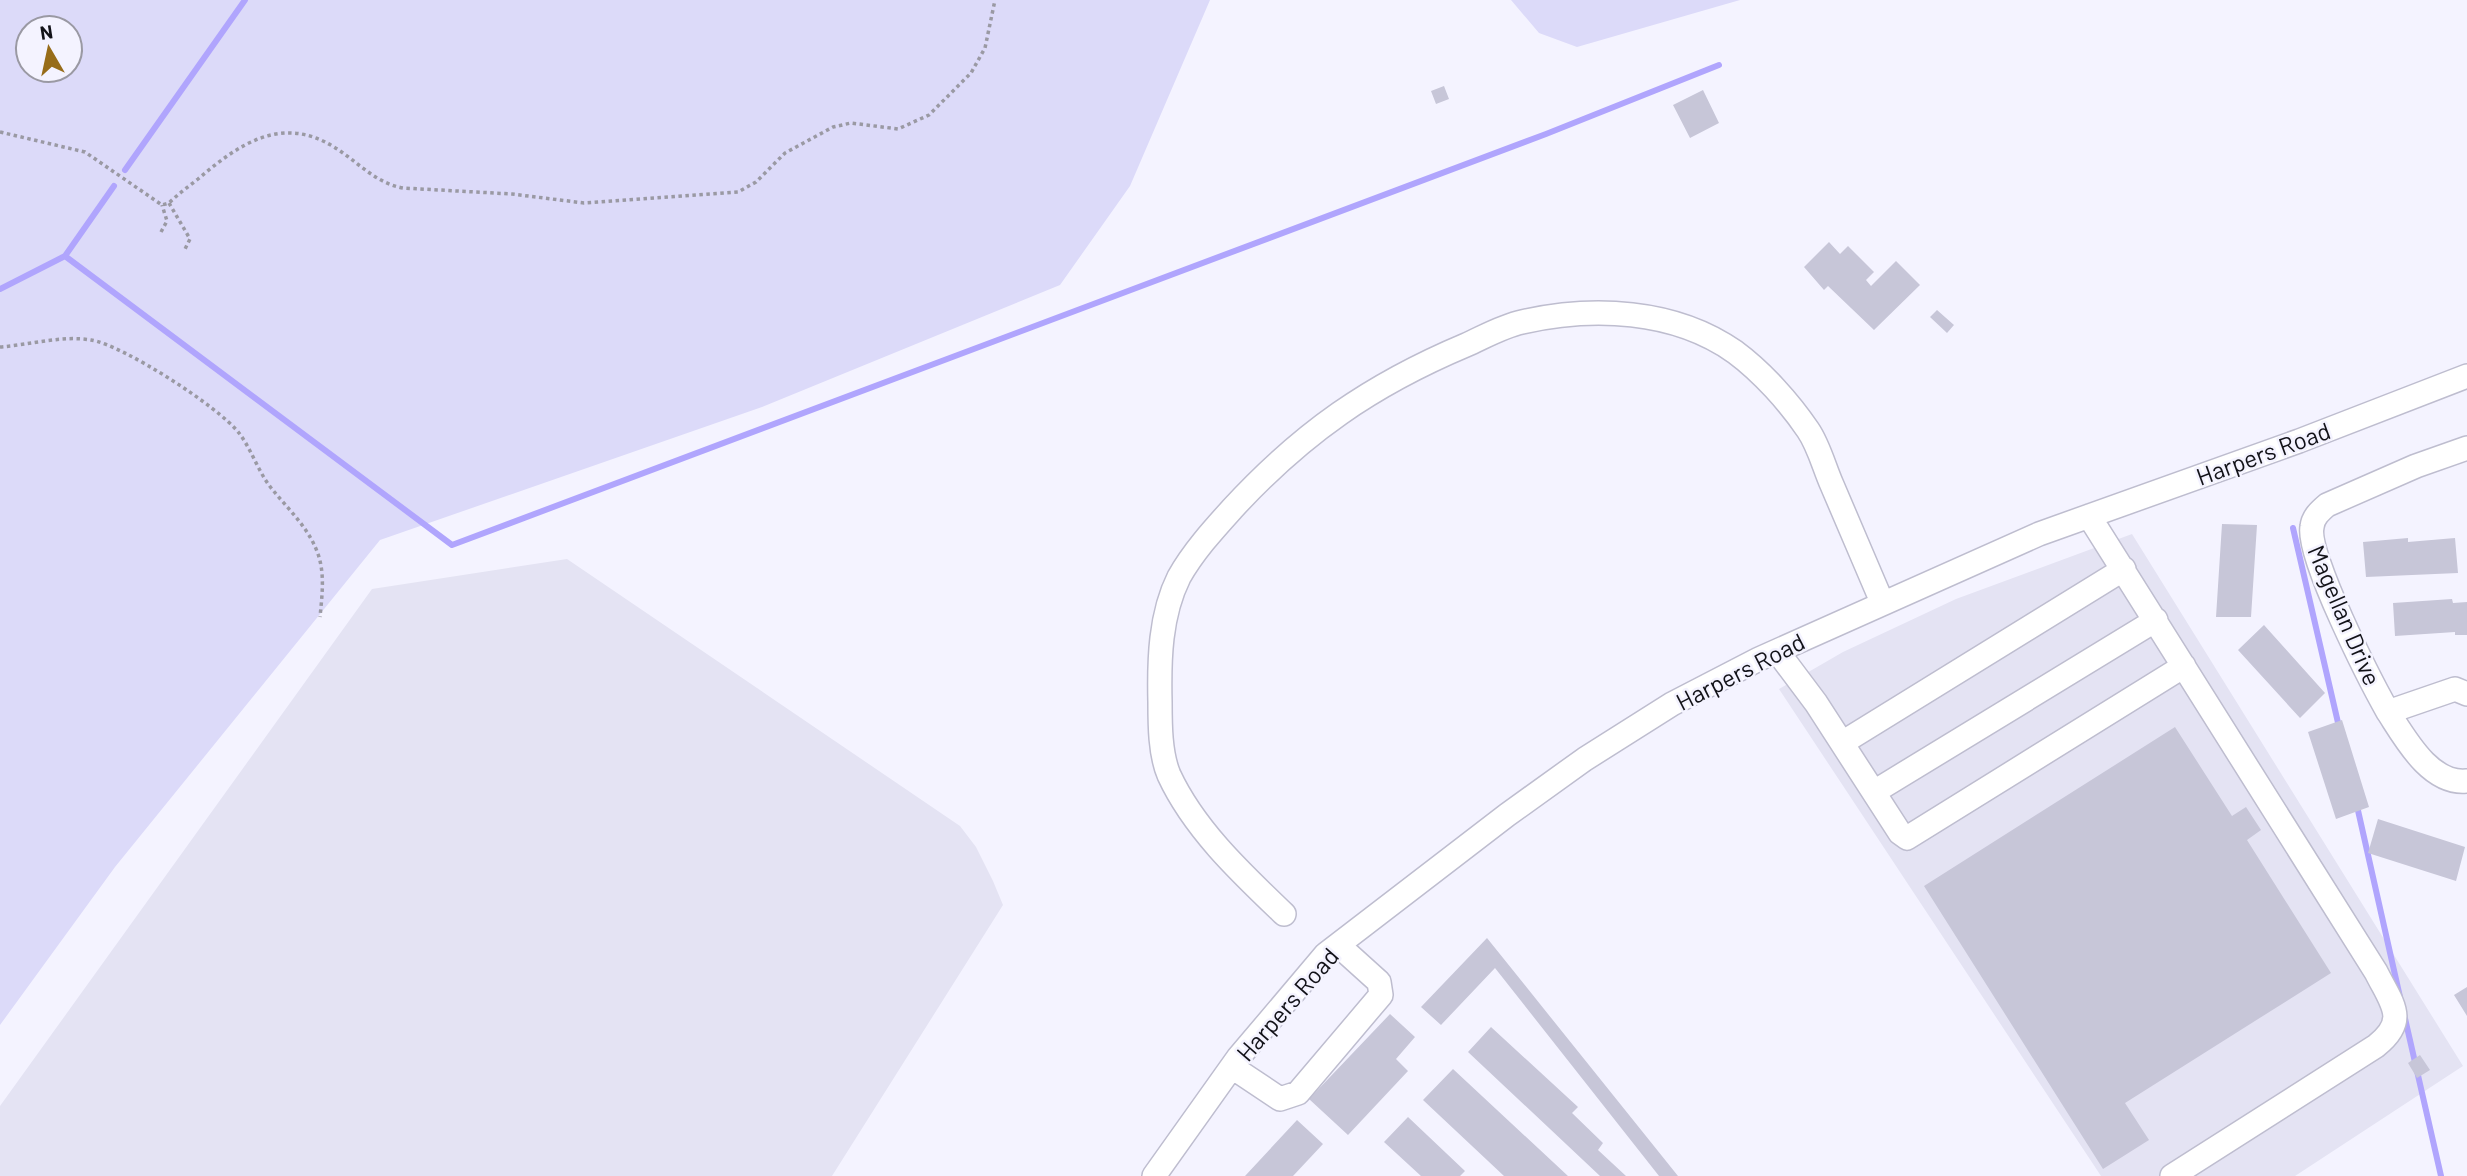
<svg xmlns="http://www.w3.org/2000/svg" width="2467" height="1176" font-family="Barlow,sans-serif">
<rect width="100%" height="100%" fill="#f4f3ff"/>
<path fill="#e4e3f3" d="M2132,534L2463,1066L2295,1176H2101L1779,689L1843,652L1956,599Z
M567,559L960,826L976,847L993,881L1003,905L832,1176H0V1106L372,589Z"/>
<path fill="#dcdaf9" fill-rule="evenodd" d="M0,0H1210L1130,186L1060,285L762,407L380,540L115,867L0,1025ZM28,28H70V70H28Z
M1511,0H1740L1577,47L1539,33Z"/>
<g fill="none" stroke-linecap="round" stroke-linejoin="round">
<path stroke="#b0a5fd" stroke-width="6" d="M125,170L245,0
M65,256L452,545L1546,134L1719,65
M0,289L65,256L114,186
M2293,528L2339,727
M2357,806L2400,997
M2404,1014L2441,1176"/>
</g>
<path fill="#c7c6d8" d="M1444,86L1449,99L1436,104L1431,91Z
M1703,90L1719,123L1690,138L1673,105Z
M1829,242L1840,254L1848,246L1874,272L1866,280L1871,286L1896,261L1920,285L1874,330L1828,286L1824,290L1804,267Z
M1937,310L1954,325L1947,333L1930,317Z
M2222,524L2257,525L2251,617H2216Z
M2408,538V542L2455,538L2458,573L2366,577L2363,542Z
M2452,599L2453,603L2467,602V635H2455V632L2395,636L2393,603Z
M2264,625L2325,693L2300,718L2238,650Z
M2342,720L2369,807L2336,819L2308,732Z
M2175,727L2232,816L2246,807L2261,830L2247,840L2331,973L2125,1103L2149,1140L2103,1169L1924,886Z
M2378,819L2465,847L2456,881L2368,853Z
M1487,938L1678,1176H1659L1495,968L1441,1025L1421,1007Z
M2467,987V1016L2454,995Z
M1390,1014L1415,1037L1396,1059L1408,1071L1348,1135L1309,1099Z
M1491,1027L1578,1107L1572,1113L1603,1143L1598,1150L1626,1176H1600L1468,1052Z
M2420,1055L2430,1070L2417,1078L2408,1063Z
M1453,1069L1568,1176H1504L1423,1100Z
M1408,1117L1465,1171L1460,1176H1421L1384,1142Z
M1297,1120L1323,1144L1293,1176H1245Z"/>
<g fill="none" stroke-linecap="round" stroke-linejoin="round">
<g stroke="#bebdcf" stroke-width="26">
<path id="minor" d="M2089,516L2376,972C2392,1004 2409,1020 2376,1046L2172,1176
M1777,651L1816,703L1900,833L1907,838L2184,666
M2467,694L2455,689L2388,712C2405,738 2430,785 2467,781
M2388,712C2371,682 2306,555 2312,527C2313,517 2320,511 2327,505L2416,466L2467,448
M1842,743L2124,569
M1874,792L2156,620
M1284,914C1241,873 1194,829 1169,775C1160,754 1160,724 1160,702C1159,660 1160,615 1179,577C1193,552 1213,530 1232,509C1302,433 1371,385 1466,345C1484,337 1503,326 1522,322C1592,306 1674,309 1735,352C1762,372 1789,402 1808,430C1819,446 1824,467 1832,485C1849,524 1865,563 1882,602
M1232,1067L1280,1099L1298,1093L1381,995L1379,982L1338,945
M1154,1176L1238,1058L1326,954L1507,815L1585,759L1672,704L1759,659L2039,534L2299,441L2467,376"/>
</g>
<path stroke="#9a99a3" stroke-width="3.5" stroke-dasharray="3.5 3.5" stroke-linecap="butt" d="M0,132L85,152L162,205L169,203C178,194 188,187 198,179C238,145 281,114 334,147C357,161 375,183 403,188L512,194L584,203L738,192L756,182L785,153L833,127L851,123L898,129L929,115L971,73L985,48L995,0
M169,203L190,239L185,249
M161,232L167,221L162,205
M0,347C29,345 62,335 91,340C123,345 219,407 239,433C252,450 258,472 272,489C288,509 309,528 318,554C325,574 322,596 320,617"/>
<use href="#minor" stroke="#fff" stroke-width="23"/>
</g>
<g text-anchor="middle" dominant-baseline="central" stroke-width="5" stroke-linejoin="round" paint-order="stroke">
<g font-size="24" fill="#121218" stroke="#f4f3ff">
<text transform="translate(2263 453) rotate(-20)">Harpers Road</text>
<text transform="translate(2345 615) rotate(67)">Magellan Drive</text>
<text transform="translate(1740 671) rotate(-27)">Harpers Road</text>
<text transform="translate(1287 1004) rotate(-49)">Harpers Road</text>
</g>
</g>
<g transform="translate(49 49) rotate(351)"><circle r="33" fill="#f4f3ff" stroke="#9a99a3" stroke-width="2"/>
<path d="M0-5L12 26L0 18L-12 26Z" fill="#976c19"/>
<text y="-10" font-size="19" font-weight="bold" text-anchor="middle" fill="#121218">N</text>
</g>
</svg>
